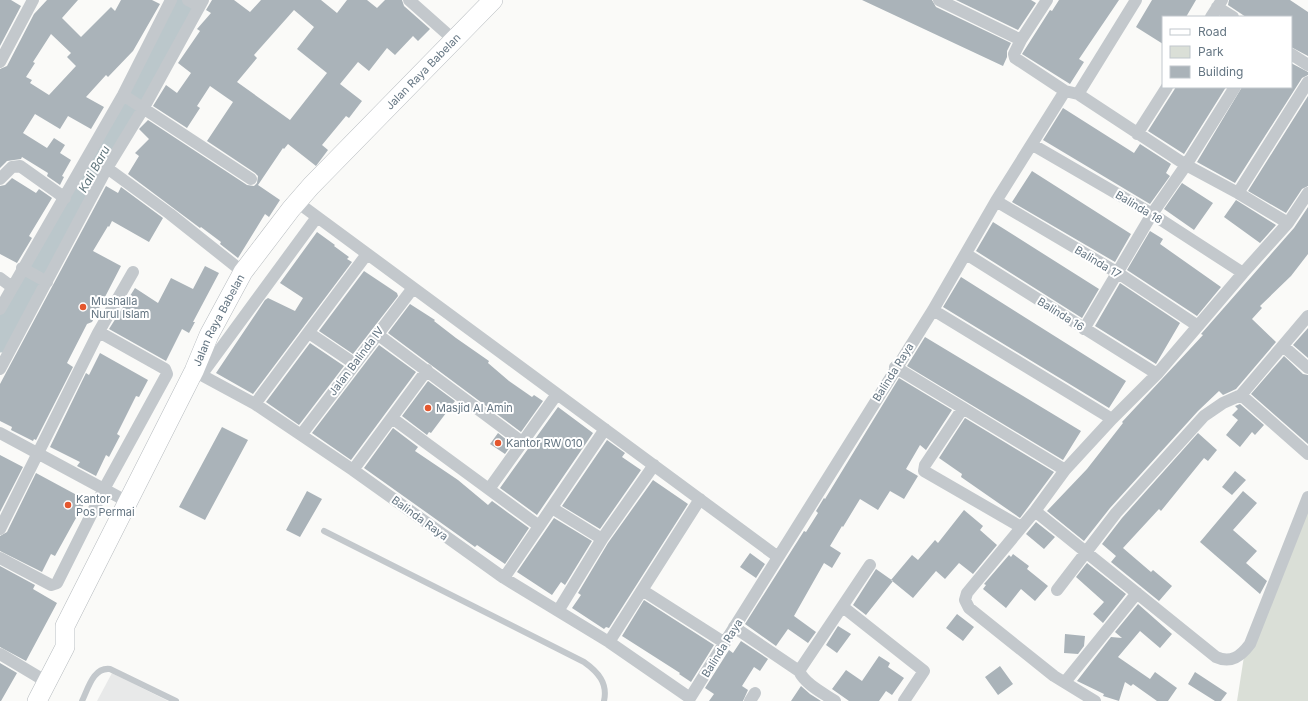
<svg xmlns="http://www.w3.org/2000/svg" width="1308" height="701" font-family="Inter,sans-serif">
<rect width="100%" height="100%" fill="#fafaf8"/>
<path fill="#e8e9e9" d="M112,673L168,701H97Z"/>
<path fill="#dadfd7" d="M1308,496V701H1237L1245,650Z"/>
<g fill="none" stroke-linecap="round" stroke-linejoin="round">
<path stroke="#bbc7cb" stroke-width="27" d="M0,339L187,0"/>
</g>
<path fill="#aab3b9" fill-rule="evenodd" d="M0,0H11L21,6L0,46Z
M47,0H78L62,18L81,37L111,7L115,11L121,0H152L160,4L133,51L108,77L106,75L86,97L104,107L91,129L68,116L60,129L35,114L23,133L47,148L54,138L65,145L60,153L71,160L62,176L64,177L60,185L47,176L48,173L22,157L21,159L7,161L0,168V69L7,66L34,14ZM51,34L71,53L67,57L76,66L49,95L30,83L32,80L26,77L35,63L33,62Z
M212,0H234L250,12L261,0H321L337,13L347,0H367L377,8L385,0H402L404,6L430,29L418,41L413,36L395,55L387,48L369,71L358,62L340,84L362,101L349,118L346,116L322,145L328,150L316,166L288,144L284,149L283,148L258,185L280,200L269,217L265,214L238,258L220,244L221,242L201,227L200,228L128,174L139,156L135,153L149,139L139,129L148,120L247,185L254,186L257,183L258,176L255,173L207,141L233,102L210,86L197,106L200,108L187,128L153,106L166,85L177,93L191,73L178,63L200,31L197,29L211,13L206,10ZM294,10L314,27L297,49L327,73L290,120L237,82L257,58L254,55Z
M862,0H932L936,7L1011,43L1007,51V57L1003,66Z
M956,0H1031L1036,3L1018,30Z
M1059,0H1119L1079,59L1084,62L1070,84L1022,54L1050,10L1052,11Z
M1152,0H1196L1186,17H1163V44L1136,27Z
M1229,0H1290L1308,12V56L1291,47V17H1246L1228,5Z
M1291,63L1308,72V75L1302,78L1235,183L1197,162L1242,87H1291Z
M1176,87H1226L1184,154L1148,131Z
M1308,96V186L1302,189L1286,213L1248,191Z
M1063,108L1134,153L1140,144L1171,164L1166,173L1170,176L1150,204L1043,140Z
M1032,171L1131,234L1115,262L1012,202Z
M12,178L36,193L39,189L52,198L29,236L32,238L17,263L0,254V186L5,185Z
M1182,183L1213,203L1194,230L1164,209Z
M106,186L118,193L121,187L163,218L149,242L112,221L109,227L108,226L93,251L121,266L92,322L87,324L67,363L73,367L36,440L34,439L33,441L11,430L12,427L0,421V384Z
M1236,200L1276,225L1260,243L1224,217Z
M1308,207V254L1291,276L1260,306L1262,308L1252,319L1276,342L1236,389L1223,395L1219,391L1198,411L1110,508L1084,541L1047,511L1087,469L1123,423L1122,422L1203,335L1201,334L1294,228Z
M993,222L1099,289L1082,318L976,251Z
M1150,231L1163,239L1160,244L1221,287L1197,316L1127,270Z
M317,232L335,245L334,246L349,257L347,259L352,262L253,394L216,373L265,300L268,298L295,311L303,298L280,283Z
M205,266L219,273L193,322H195L189,333L182,329L166,361L109,329L135,288L158,303L171,278L193,289Z
M364,271L397,293L398,296L353,354L319,331Z
M961,277L1126,381L1109,408L943,307Z
M1120,283L1180,323L1156,364L1095,326Z
M410,304L435,320L434,321L456,338L489,361L488,363L509,381L532,397L534,395L543,401L521,432L388,333Z
M1308,328V358L1293,345Z
M925,337L1081,431L1063,460L907,366Z
M310,343L344,366L299,425L266,402Z
M379,345L416,372L351,460L312,433Z
M100,353L148,380L139,397L136,396L117,434L120,436L109,457L106,455L96,476L77,466L80,462L50,447L86,373L89,375Z
M1284,356L1303,374L1308,375V444L1251,394Z
M899,378L952,410L926,450L920,445L906,469L918,476L904,499L890,491L878,510L860,499L843,527L842,526L830,546L841,553L832,568L824,563L794,616L816,632L808,643L788,629L776,646L745,624L804,531L806,532L818,513L816,511L824,498L825,499Z
M428,381L455,401L431,433L429,432L427,435L402,416Z
M1240,404L1264,425L1255,435L1252,432L1240,447L1226,435L1238,420L1232,415L1238,409L1235,406Z
M558,407L593,433L537,515L500,488Z
M965,418L1054,472L1020,518L961,477L962,474L939,458Z
M222,427L248,440L205,520L179,507Z
M393,428L418,447L415,451L458,480L488,505L492,501L529,528L505,564L477,545L475,547L364,468Z
M498,433L512,444L505,454L490,444Z
M1198,433L1217,450L1208,461L1204,458L1161,511L1159,509L1123,548L1151,572L1153,570L1172,586L1159,601L1111,562L1116,556L1102,544L1122,518Z
M607,440L625,453L622,457L641,470L600,529L562,506Z
M0,455L23,467L0,512Z
M1235,471L1246,480L1232,495L1222,487Z
M36,473L86,500L55,556L51,554L42,572L0,551V536L7,532Z
M653,480L688,504L609,628L606,627L604,629L572,608L581,595L578,593L608,543Z
M307,491L322,499L300,537L286,530Z
M1243,491L1257,503L1233,530L1257,551L1246,563L1267,581L1260,594L1200,542Z
M964,510L983,526L980,530L997,545L973,574L959,563L945,579L936,571L913,598L891,580L912,555L918,560L935,540L938,543Z
M554,518L592,541L565,585L561,582L552,595L517,572Z
M1036,522L1055,537L1044,549L1026,534Z
M750,553L765,564L756,578L740,567Z
M1013,554L1029,566L1027,569L1048,586L1035,601L1021,589L1006,608L983,589L986,585L984,584L1009,555L1011,557Z
M1087,563L1126,594L1103,623L1093,614L1104,602L1076,577Z
M0,566L35,585L33,589L57,603L26,661L0,647Z
M876,569L893,581L866,615L853,605Z
M644,600L714,645L691,682L679,674L680,673L622,636Z
M1138,604L1172,634L1160,648L1140,631L1118,657L1150,679L1155,672L1177,688L1168,701H1157L1133,684L1131,686L1125,682L1119,701L1103,696L1104,694L1077,681L1111,637L1122,638L1115,632Z
M957,614L974,627L963,641L946,628Z
M838,626L851,634L837,653L826,645Z
M1065,634L1085,636L1084,646L1078,654L1064,653Z
M741,641L768,659L760,671L754,667L742,686L748,690L743,701H709L714,694L705,688L729,650L733,653Z
M879,656L890,663L888,667L904,678L892,695L886,691L879,701H849L832,689L846,670L862,681Z
M0,663L17,673L1,701H0Z
M1000,666L1013,684L998,695L985,677Z
M1195,672L1227,693L1221,701H1215L1188,684Z
M801,686L810,694L821,701H791Z"/>
<g fill="none" stroke-linecap="round" stroke-linejoin="round">
<g stroke="#b5babe" stroke-width="20">
<g id="primary">
<path id="s1" d="M37,701L65,647V626L194,371L209,335L243,272L291,209L311,186L493,0"/>
</g>
</g>
<path stroke="#c3c8cc" stroke-width="6" d="M324,531L584,662C598,672 608,683 604,701
M82,701C88,689 93,667 110,669L176,701"/>
<path stroke="#c3c8cc" stroke-width="12" d="M188,0L199,6
M409,0L454,40
M939,0L1021,40
M1047,0L1021,40L1014,54L1015,58L1065,91L1078,94L1136,0
M1217,7L1233,17
M1211,17L1222,0
M1291,54L1308,65
M0,62L33,0
M1078,94L1186,165L1238,193L1288,223
M123,95L251,179
M1137,134L1167,87
M1033,145L1152,214L1243,273
M107,168L170,214L243,272
M0,179L12,167L20,166L65,198
M1238,193L1308,82
M996,201L1118,273L1198,326
M297,202L778,557
M966,254L1157,374
M22,268L47,282
M0,278L12,287
M0,309L123,95L171,0
M933,310L1112,419
M1084,329L1152,214L1186,165L1235,87
M309,333L355,364
M377,334L522,442
M1283,346L1308,368
M895,367L1065,470
M0,369L107,168L143,109L203,0
M194,371L255,404L353,470L504,578L609,642L690,698L933,310L996,201L1065,91
M202,374L317,217
M1241,395L1308,454
M255,404L367,254
M963,408L925,465L924,471L1021,527
M392,418L539,526
M0,433L128,502
M301,435L413,288
M353,470L427,370
M489,489L557,394
M552,508L602,539
M1035,511L1216,657C1231,664 1241,656 1250,644L1308,497
M0,529L98,333L133,272
M0,558L51,585L57,583L104,489L167,374L165,369L99,332
M504,578L605,429
M642,590L725,643
M1057,590L1116,513L1204,416L1223,403L1241,395L1308,316
M843,607L924,671L904,701
M558,611L602,539L654,465
M734,627L799,671C805,684 823,693 835,701
M609,642L700,499
M0,654L47,682
M799,671L870,565
M1065,682L1137,593
M750,701L755,693
M1095,701L1054,676L969,608L965,600L967,593L1035,511L1065,470L1112,419L1157,374L1243,273L1288,223L1308,193"/>
<use href="#primary" stroke="#fff" stroke-width="19"/>
</g>
<g fill="#e4572e" stroke="#fff" stroke-width="1.5">
<circle cx="83" cy="307" r="4"/>
<circle cx="428" cy="408" r="4"/>
<circle cx="498" cy="443" r="4"/>
<circle cx="68" cy="505" r="4"/>
</g>
<g text-anchor="middle" dominant-baseline="central" stroke-width="4" stroke-linejoin="round" paint-order="stroke">
<g font-size="11" fill="#657683" stroke="#fff">
<text stroke="none"><textPath href="#s1" startOffset="748">Jalan Raya Babelan</textPath></text>
<text transform="translate(1139 207) rotate(31)">Balinda 18</text>
<text transform="translate(1098 262) rotate(31)">Balinda 17</text>
<text transform="translate(1061 314) rotate(32)">Balinda 16</text>
<text stroke="none"><textPath href="#s1" startOffset="424">Jalan Raya Babelan</textPath></text>
<text transform="translate(356 361) rotate(-53)">Jalan Balinda IV</text>
<text transform="translate(893 372) rotate(-58)">Balinda Raya</text>
<text transform="translate(420 518) rotate(36)">Balinda Raya</text>
<text transform="translate(722 648) rotate(-58)">Balinda Raya</text>
</g>
<g font-size="11" fill="#657683" stroke="#fff" text-anchor="start">
<text x="91" y="301">Mushalla<tspan x="91" dy="13">Nurul Islam</tspan></text>
<text x="436" y="408">Masjid Al Amin</text>
<text x="506" y="443">Kantor RW 010</text>
<text x="76" y="499">Kantor<tspan x="76" dy="13">Pos Permai</tspan></text>
</g>
<g font-size="12" font-style="italic" fill="#60757c" stroke="#fff">
<text transform="translate(94 169) rotate(-61)">Kali Baru</text>
</g>
</g>
<rect x="1162" y="16" width="130" height="72" fill="#ffffff" stroke="#c1c8cd"/>
<rect x="1170" y="29" width="20" height="6" fill="#ffffff" stroke="#c1c8cd"/>
<text x="1198" y="36" font-size="12" fill="#657683">Road</text>
<rect x="1170" y="46" width="20" height="12" fill="#dadfd7" stroke="#c1c8cd"/>
<text x="1198" y="56" font-size="12" fill="#657683">Park</text>
<rect x="1170" y="66" width="20" height="12" fill="#aab3b9" stroke="#c1c8cd"/>
<text x="1198" y="76" font-size="12" fill="#657683">Building</text>
</svg>
